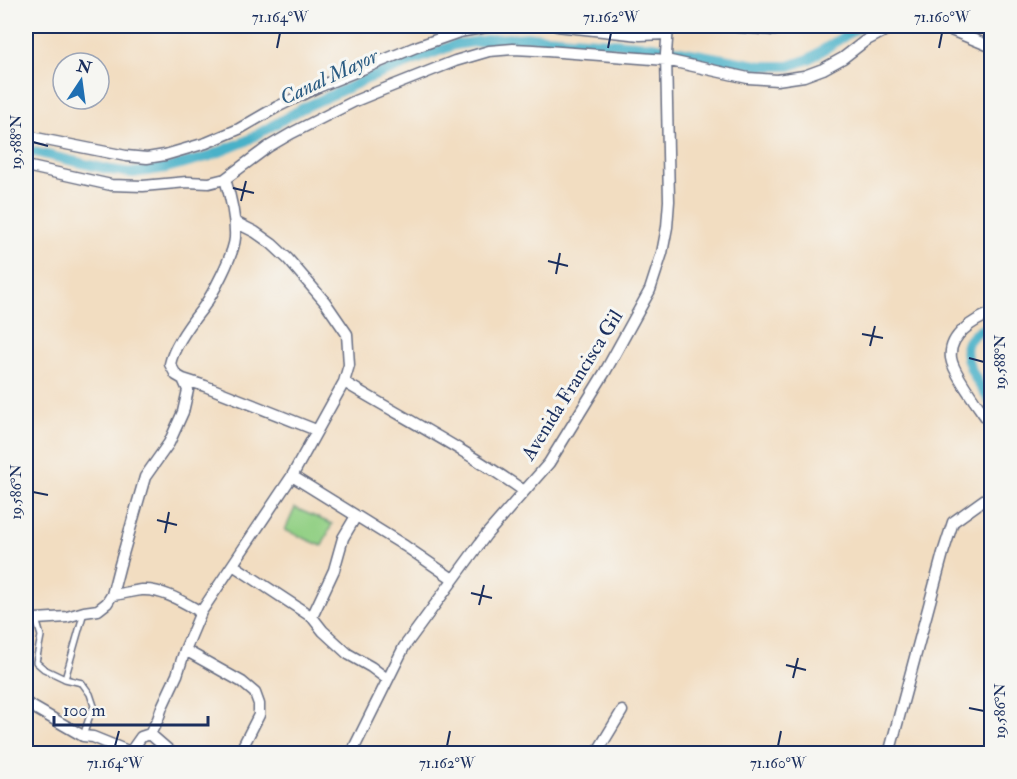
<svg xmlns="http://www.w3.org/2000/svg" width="1017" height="779" font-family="'IM FELL Double Pica',serif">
<rect width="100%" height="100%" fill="#f6f6f2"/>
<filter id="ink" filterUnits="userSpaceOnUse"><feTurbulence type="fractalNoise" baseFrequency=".0167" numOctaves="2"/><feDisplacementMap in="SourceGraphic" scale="12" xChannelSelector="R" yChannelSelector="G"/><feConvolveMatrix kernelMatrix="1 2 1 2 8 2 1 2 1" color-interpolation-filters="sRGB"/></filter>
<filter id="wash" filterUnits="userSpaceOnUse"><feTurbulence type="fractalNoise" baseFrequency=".008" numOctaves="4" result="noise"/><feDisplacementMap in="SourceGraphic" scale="24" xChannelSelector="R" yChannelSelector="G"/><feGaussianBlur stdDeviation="1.35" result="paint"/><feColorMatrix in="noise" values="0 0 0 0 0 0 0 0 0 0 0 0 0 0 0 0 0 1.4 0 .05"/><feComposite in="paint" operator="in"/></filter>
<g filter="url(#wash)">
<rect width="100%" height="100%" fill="#f2ddc1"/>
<path fill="#93d085" stroke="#578072" stroke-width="1.5" d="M295,508L332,524L322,546L285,530Z"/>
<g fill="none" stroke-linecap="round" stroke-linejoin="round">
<path stroke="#49b1c8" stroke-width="10" d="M984,26L992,29
M26,150L111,170L133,173L166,168L207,157L246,141L301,109L369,78L454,45L495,39L532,37L652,46L762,66H789L809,59L860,26
M992,325C983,329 973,333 968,342C960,359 982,390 992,404"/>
</g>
</g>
<g filter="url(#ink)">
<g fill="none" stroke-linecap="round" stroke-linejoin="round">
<g stroke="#666c81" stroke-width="8">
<path id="lane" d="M36,619L41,636L36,662L44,669L65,679L82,683L90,694L94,706L89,718L83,736
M65,679L84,612"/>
</g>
<g stroke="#666c81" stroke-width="13">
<path id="street" d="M557,26L640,35L667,34
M729,26L774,30L796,26
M941,26L992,47
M26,136L126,156L147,158L165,155L206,143L239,129L277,107L318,87L416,47L459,32L492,26
M26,166L111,185L143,186L187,182L209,183L225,179L268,147L292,133L355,101L382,90L455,61L489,51L513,49L534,50L666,60L748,78L777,80L804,76L823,69L843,58L865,41L890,28L901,26
M992,313C974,320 948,335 951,358C953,374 982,411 992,426
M183,379L205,386L316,430
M344,382C404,418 466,450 524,491
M292,476L405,546L453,579
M233,565L312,617L323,631L348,654L371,667L387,679
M112,595L119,568L145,477L169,443L183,412L188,390L183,379L176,375L170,364C174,345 190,324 202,309C212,296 234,254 235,238C236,218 231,198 225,179
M312,617L334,570L343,538L356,516
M26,618L36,619L67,617L84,612L98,610L107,603L112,595C122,594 132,591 142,590C163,589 183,602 201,612
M185,650L242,682L255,693L259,704V715L239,754
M26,703L83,736L93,737L130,752
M150,734L173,754
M129,754L141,737L150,734L158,719L162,707L177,675L185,650L201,612L292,476L344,382L349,365L347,334L325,302L288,259L272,244L255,232L235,222
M351,754L404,647L486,535L549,463L605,372L650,290L662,253L667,227L669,201L666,54L668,26
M596,754L622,711
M889,754L943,553L953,522L992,494"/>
</g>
<use href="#lane" stroke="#fff" stroke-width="5"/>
<use href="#street" stroke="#fff" stroke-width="10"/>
</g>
</g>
<path fill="none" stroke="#1b2f5e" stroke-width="2" d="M277,48L280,33M608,48L611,33M939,48L942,33M33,142L48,146M233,188L254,193M241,201L246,181M548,261L568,266M556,274L560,253M862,334L883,338M870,346L875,326M969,358L984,362M33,492L48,495M157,520L177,525M165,533L169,512M471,593L492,598M479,605L484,585M786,665L806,670M793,678L798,658M969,708L984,711M115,746L119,731M447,746L450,731M778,746L781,731"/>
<g text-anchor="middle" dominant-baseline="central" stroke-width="6" stroke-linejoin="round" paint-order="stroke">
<g font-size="20" fill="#1b2f5e" stroke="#f6f6f2">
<text transform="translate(572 385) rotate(-58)">Avenida Francisca Gil</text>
</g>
<g font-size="21" font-style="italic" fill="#2b5c83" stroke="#f6f6f2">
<text transform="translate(329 77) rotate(-25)">Canal Mayor</text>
</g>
</g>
<rect width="1017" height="779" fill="none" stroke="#f6f6f2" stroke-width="66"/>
<g transform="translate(81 81) rotate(13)"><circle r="28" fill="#f6f6f2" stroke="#9ea6b7" stroke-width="1.5"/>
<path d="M0-4.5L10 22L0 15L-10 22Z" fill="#1f6fb2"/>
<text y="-9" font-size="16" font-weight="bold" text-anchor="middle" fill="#1b2f5e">N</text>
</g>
<path d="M54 716v9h154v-9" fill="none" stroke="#1b2f5e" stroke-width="3"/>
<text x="63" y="716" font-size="18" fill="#1b2f5e" stroke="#f6f6f2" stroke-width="4.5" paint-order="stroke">100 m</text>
<rect x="33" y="33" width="951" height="713" fill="none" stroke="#1b2f5e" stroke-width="2"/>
<g font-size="15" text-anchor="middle" fill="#1b2f5e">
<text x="280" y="22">71.164°W</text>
<text x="611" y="22">71.162°W</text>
<text x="942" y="22">71.160°W</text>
<text transform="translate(16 142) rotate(-90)" y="5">19.588°N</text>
<text transform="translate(1000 362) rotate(-90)" y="5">19.588°N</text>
<text transform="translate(16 492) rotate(-90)" y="5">19.586°N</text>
<text transform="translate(1000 711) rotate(-90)" y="5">19.586°N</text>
<text x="115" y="768">71.164°W</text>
<text x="447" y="768">71.162°W</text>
<text x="778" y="768">71.160°W</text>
</g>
</svg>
